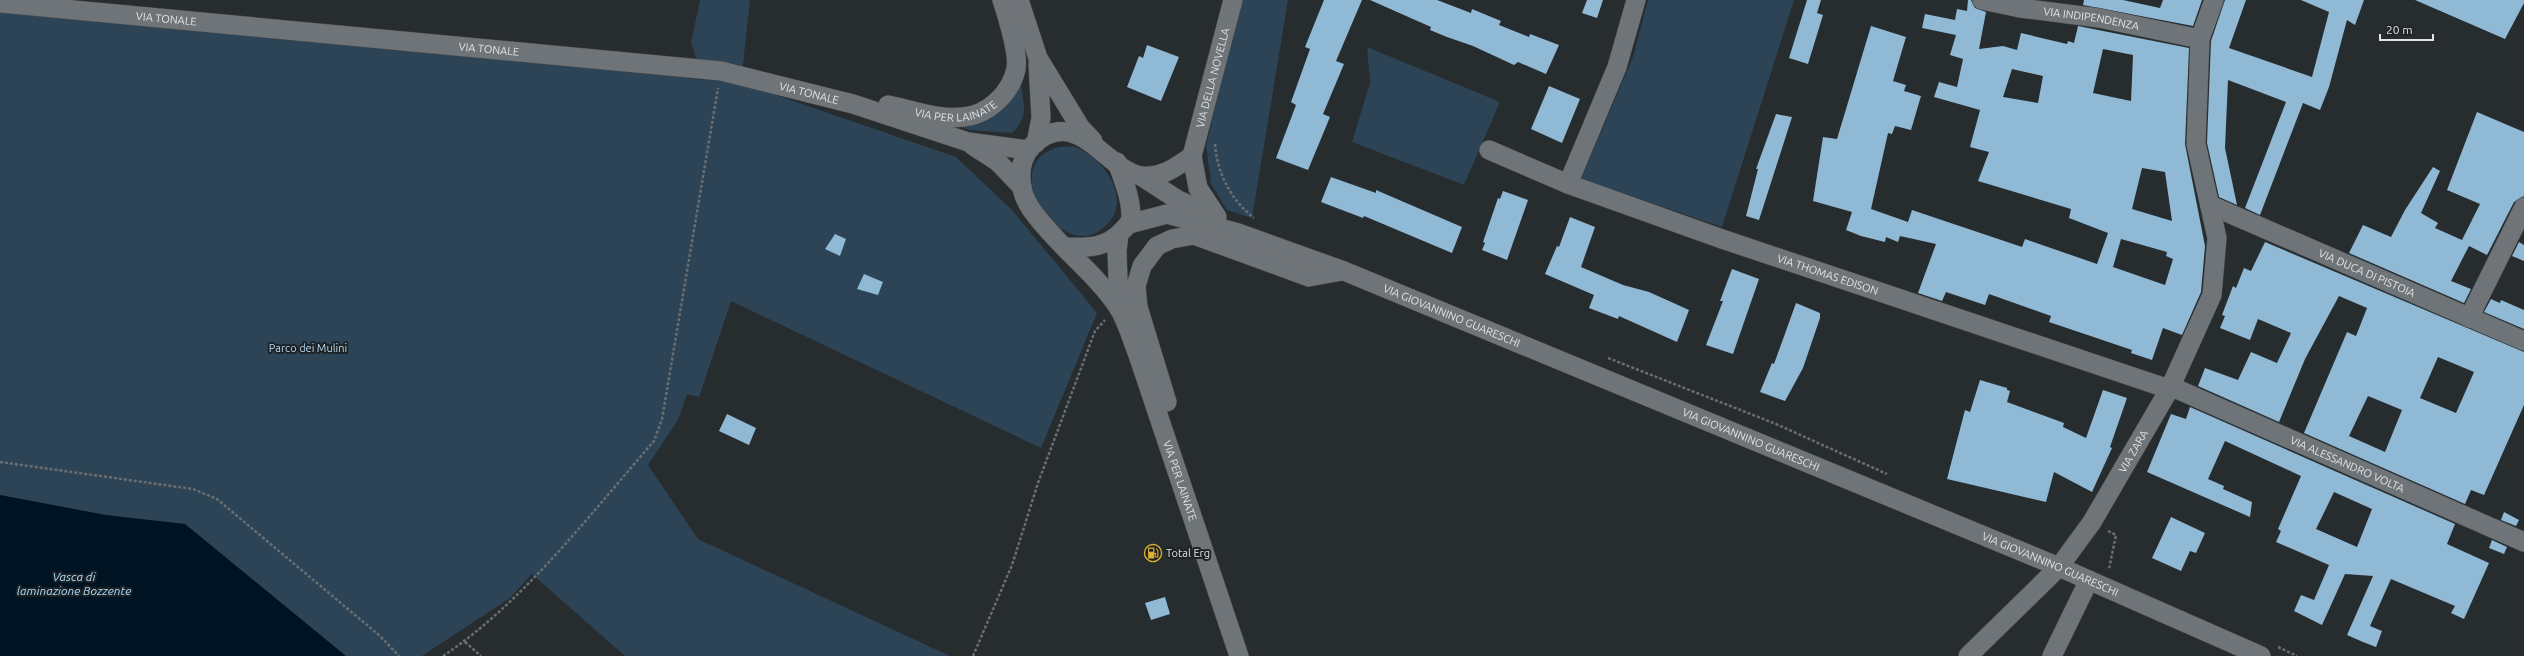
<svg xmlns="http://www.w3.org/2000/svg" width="2524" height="656" font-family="Ubuntu,sans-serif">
<rect width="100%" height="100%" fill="#272c2f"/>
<path fill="#2c4455" d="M700,0H750L741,83L956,157L1013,211L1097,313L1041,448L731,301L699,397L687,394L678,420L648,465L698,539L950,656H625L532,574L510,598L422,656H0V10L637,72L704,80L691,43Z
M1242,0H1288L1252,218L1227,210L1211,184L1206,145Z
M1648,0H1794L1722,227L1581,179L1633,57Z
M1367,47L1500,102L1464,185L1352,142L1370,83Z
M1021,84C1024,106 1029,117 1012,133L970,130L958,126L1007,104Z
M1073,146C1106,158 1138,206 1099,231C1060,258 997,169 1055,148C1060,146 1067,147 1073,146Z"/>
<path fill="#001323" d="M0,495L106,515L185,524L346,656H0Z"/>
<path fill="#90b9d5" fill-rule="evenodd" d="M1324,0H1362L1336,61L1344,64L1323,114L1330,117L1308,170L1276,158L1296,105L1291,102L1310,49L1305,47Z
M1370,0H1437L1471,13L1472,9L1501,21L1499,25L1529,37L1530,34L1559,45L1546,74L1518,62L1514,65L1473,46L1447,37L1430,30L1431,27Z
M1587,0H1603L1597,18L1582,13Z
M1807,0H1821L1817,13L1823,15L1808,64L1789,58Z
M1968,0H1971L1975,8L1986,12L1979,49L2003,46L2017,50L2021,33L2067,44L2068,41L2074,43L2078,26L2189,48L2185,144L2205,246L2201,292L2182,335L2163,328L2152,360L2131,353L2132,350L2049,322L2051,316L1989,294L1985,305L1946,292L1942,301L1918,293L1936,244L1900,236L1898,242L1886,237L1885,242L1861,236L1846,230L1852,212L1813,201L1823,137L1837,139L1871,26L1906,37L1893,81L1906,85L1904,91L1921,96L1911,130L1895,126L1892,134L1888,133L1871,209L1908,222L1912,210L2022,247L2025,239L2097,264L2108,233L2069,218L2071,209L1978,181L1989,152L1970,147L1980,110L1934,97L1939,82L1957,87L1963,59L1950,55L1956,35L1922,28L1925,14L1955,20L1957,9L1967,11ZM2103,49L2133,55L2131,101L2093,93ZM2012,69L2043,76L2038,103L2003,97ZM2142,168L2165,172L2172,221L2132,209ZM2121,239L2167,252L2166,256L2173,259L2165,285L2113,267Z
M2084,0H2123L2160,8L2163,0H2202L2193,26L2083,5Z
M2225,0H2246L2229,48L2312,77L2329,12L2301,0H2364L2355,25L2347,20L2329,87L2320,110L2303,103L2260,215L2245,208L2286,102L2228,80L2225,148L2237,205L2219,197L2207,143L2211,41Z
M2415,0H2524V3L2505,39Z
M1147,45L1179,57L1161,101L1127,87L1139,56L1143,58Z
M1549,86L1580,99L1562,143L1531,129Z
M2477,112L2524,132V196L2514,202L2487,255L2469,246L2451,281L2471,289L2464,303L2349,253L2363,225L2391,237L2405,210L2433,167L2440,171L2421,213L2438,223L2435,228L2462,240L2480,204L2447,190Z
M1776,114L1792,117L1759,220L1746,216L1758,169H1756Z
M1331,177L1376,193V190L1462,227L1452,253L1364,216L1363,218L1321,202Z
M1503,191L1528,200L1507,260L1482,250L1485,243L1483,242L1498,198L1500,199Z
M1570,217L1595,227L1581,267L1623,285L1649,292L1689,310L1677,342L1619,316L1618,319L1589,308L1594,295L1545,274L1557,246L1559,247Z
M835,234L846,239L840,256L825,249Z
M2265,242L2524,352V405L2484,495L2471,490L2465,504L2304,433L2347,332L2356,336L2367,308L2339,296L2305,359L2279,422L2198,386L2205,368L2238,380L2251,352L2277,363L2291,333L2258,319L2250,340L2220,328L2225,316L2222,315L2233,286L2236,288L2244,268L2251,271ZM2438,357L2474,372L2456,413L2420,398ZM2368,396L2402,410L2385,452L2349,436Z
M2519,242L2524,245V261L2512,256Z
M1732,269L1759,279L1733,354L1706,345L1723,301H1720Z
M864,274L883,282L878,295L857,289Z
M2491,299L2500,303L2501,300L2524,310V329L2484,312Z
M1796,303L1820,313V318L1803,368L1785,401L1760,392L1772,363L1774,364Z
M1980,380L2007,388V390L2010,391L2007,402L2064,423L2063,427L2086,438L2103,390L2127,398L2110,447L2112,448L2092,492L2054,472L2046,502L1947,479L1965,410L1970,412Z
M2190,407L2455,524L2447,544L2489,563L2464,619L2451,613L2455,606L2391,579L2370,626L2382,631L2376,647L2363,642L2347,635L2373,576L2345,574L2322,625L2294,611L2301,595L2314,600L2329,565L2276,542L2281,531L2278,529L2301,476L2225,441L2208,479L2224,486L2223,489L2252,502L2250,517L2147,472L2171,414L2186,419ZM2334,492L2372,509L2357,547L2316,529Z
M727,414L756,428L749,445L719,431Z
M2504,512L2519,520L2516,526L2501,520Z
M2171,517L2205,533L2196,553L2190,551L2181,571L2152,558Z
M2492,540L2507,547L2504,554L2489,548Z
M1165,597L1170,614L1151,620L1145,603Z"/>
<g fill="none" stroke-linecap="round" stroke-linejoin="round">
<g stroke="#464a4d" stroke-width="20">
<g id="minor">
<path d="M1019,0L1038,58L1080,127L1093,141"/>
<path id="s1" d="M1982,0L2020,8L2099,18L2200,39"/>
<path id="s2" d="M0,3L721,71L853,104L968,142L1028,150"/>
<path id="s3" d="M888,105C912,110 939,120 963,117C988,115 1011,93 1016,69C1019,52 1007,16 1002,0"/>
<path d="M1036,143L1041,118L1038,64"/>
<path d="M972,145L998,162L1022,187"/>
<path id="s4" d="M1489,150L1568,184L1722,239L2160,386L2179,390L2524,542"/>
<path id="s5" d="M1192,156C1176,167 1162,178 1142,176C1107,172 1077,103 1033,145C1016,162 1018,190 1031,209C1056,245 1094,271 1118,307C1127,321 1132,340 1138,355L1239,656"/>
<path id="s6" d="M1192,156L1233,0"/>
<path d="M1192,156L1198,188L1217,217"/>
<path d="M1141,176L1178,200L1216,217"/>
<path d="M1568,184L1617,67L1636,0"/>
<path id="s7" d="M2210,205L2524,341"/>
<path id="s8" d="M1129,224L1167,214L1238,233L1344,271L2059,567L2261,656"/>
<path d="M1065,247C1090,248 1107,248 1124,229C1128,225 1131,221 1131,216C1131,198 1123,179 1117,162"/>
<path d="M1119,308L1117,251L1119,235"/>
<path d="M2469,318L2524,207"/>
<path d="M1167,402L1138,307L1136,286L1142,266L1157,246L1172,239L1194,235L1309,277L1342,271"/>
<path id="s9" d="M1968,656L2059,567L2092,522L2170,388L2212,295L2217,238L2196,144L2200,39L2214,0"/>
<path d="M2052,656L2089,580"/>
</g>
</g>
<path stroke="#6a6e71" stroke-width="2.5" stroke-dasharray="3 2" stroke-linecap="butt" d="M1215,144C1217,173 1231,200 1254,218
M1608,358L1776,424L1887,474
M0,462L193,489L217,499L380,636L399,656
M2108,531L2116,535L2109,569
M465,642L481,656
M2278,647L2297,656
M443,656C523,603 591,513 654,441L662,419L718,88
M973,656L1012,565L1038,483L1095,331L1105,320"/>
<use href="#minor" stroke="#6f7478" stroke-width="19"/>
</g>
<defs>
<g id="fuel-ring" transform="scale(0.9)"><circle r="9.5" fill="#1d2225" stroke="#ddb133" stroke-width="1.5"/><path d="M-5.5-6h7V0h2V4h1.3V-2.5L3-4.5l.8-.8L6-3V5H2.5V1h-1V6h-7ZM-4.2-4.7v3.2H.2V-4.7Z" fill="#ddb133"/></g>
</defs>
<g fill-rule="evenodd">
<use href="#fuel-ring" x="1153" y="553"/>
</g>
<g text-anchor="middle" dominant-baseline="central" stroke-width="4" stroke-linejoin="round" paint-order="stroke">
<g font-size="11" fill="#e1e4e6" stroke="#1d2225">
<text stroke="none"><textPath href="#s2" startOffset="167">VIA TONALE</textPath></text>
<text stroke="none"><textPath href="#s1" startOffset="111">VIA INDIPENDENZA</textPath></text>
<text stroke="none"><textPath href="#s2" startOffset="491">VIA TONALE</textPath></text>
<text stroke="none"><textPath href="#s6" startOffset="81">VIA DELLA NOVELLA</textPath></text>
<text stroke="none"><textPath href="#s2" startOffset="815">VIA TONALE</textPath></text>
<text stroke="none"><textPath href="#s3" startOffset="70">VIA PER LAINATE</textPath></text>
<text stroke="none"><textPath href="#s7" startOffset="171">VIA DUCA DI PISTOIA</textPath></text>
<text stroke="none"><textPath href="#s4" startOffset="361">VIA THOMAS EDISON</textPath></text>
<text stroke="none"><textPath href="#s8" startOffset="342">VIA GIOVANNINO GUARESCHI</textPath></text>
<text stroke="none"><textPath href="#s8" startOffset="666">VIA GIOVANNINO GUARESCHI</textPath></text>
<text stroke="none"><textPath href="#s9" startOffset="265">VIA ZARA</textPath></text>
<text stroke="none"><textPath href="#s4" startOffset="915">VIA ALESSANDRO VOLTA</textPath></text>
<text stroke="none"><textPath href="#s5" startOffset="566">VIA PER LAINATE</textPath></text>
<text stroke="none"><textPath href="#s8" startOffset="990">VIA GIOVANNINO GUARESCHI</textPath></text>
</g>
<g font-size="11" fill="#b5dbf5" stroke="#1d2225">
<text x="308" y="348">Parco dei Mulini</text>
</g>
<g font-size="11" fill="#e1e4e6" stroke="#1d2225" text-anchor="start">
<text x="1166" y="553">Total Erg</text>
</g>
<g font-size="12" font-style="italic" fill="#a8dbfe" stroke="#1d2225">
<text x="74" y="576">Vasca di<tspan x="74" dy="14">laminazione Bozzente</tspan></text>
</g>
</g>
<path d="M2380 34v6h53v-6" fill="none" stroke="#e1e4e6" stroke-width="2"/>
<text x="2386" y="34" font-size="12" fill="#e1e4e6" stroke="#1d2225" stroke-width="3" paint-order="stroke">20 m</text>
</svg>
